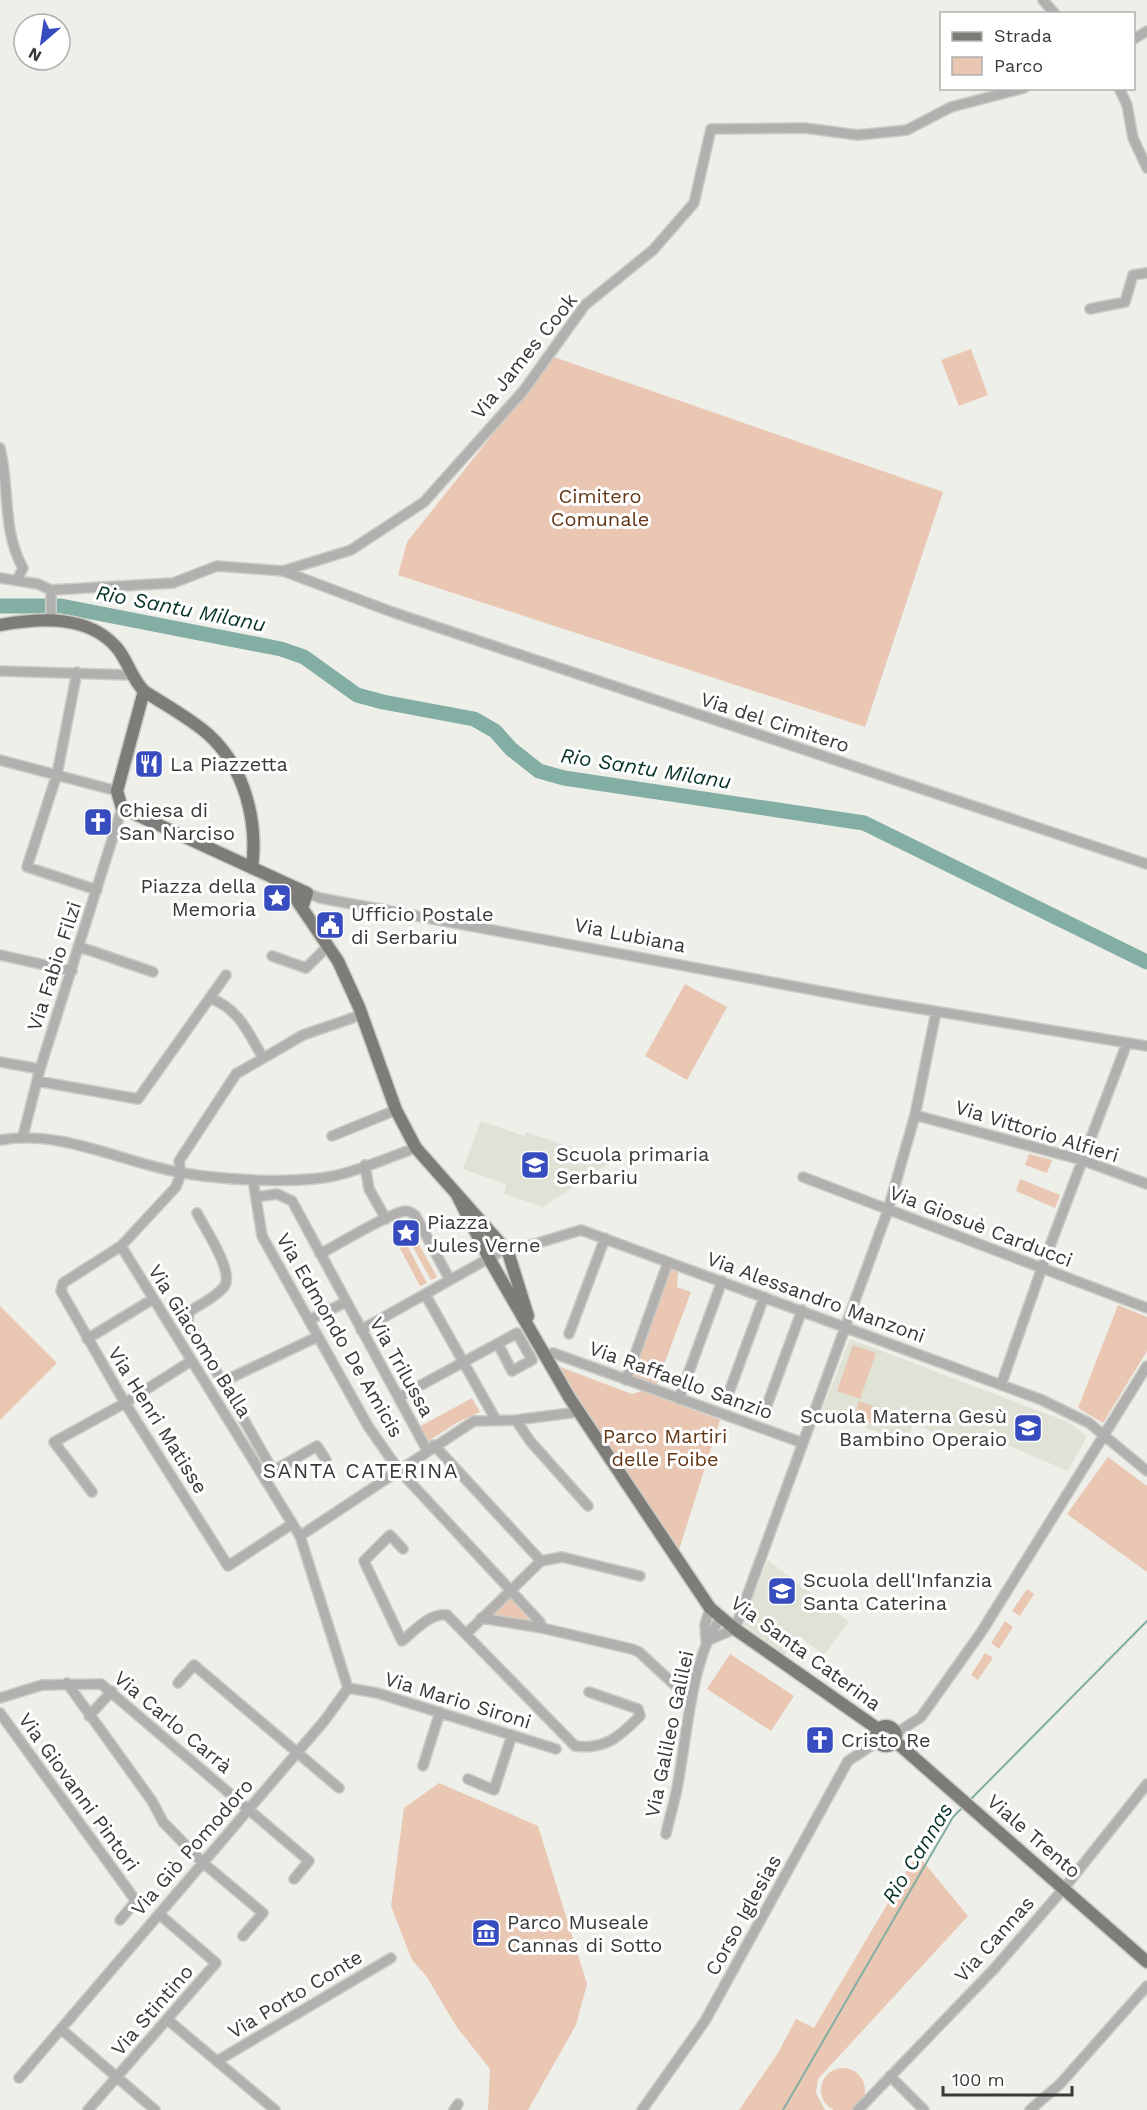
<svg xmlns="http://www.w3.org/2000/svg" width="1147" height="2110" font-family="'Work Sans',sans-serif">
<rect width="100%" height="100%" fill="#eeefe9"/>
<path fill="#dfe2d5" d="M481,1121L524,1136L526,1132L612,1161L543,1207L504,1194L506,1184L463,1169Z
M850,1339L1068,1422L1087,1436L1068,1471L979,1433L973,1447L913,1424L906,1443L822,1411Z
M768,1560L849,1622L824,1655L799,1636L784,1655L742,1623Z"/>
<path fill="#e9c7b3" d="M971,349L988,395L959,406L941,360Z
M554,357L943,492L865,727L398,575L407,542Z
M685,984L727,1007L687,1080L645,1056Z
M1029,1154L1052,1160L1047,1173L1025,1165Z
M1020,1179L1060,1195L1055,1208L1016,1191Z
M410,1228L437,1277L431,1280L404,1231Z
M401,1234L427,1283L420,1286L394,1237Z
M671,1270L678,1272L677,1287L691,1292L656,1386L632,1377Z
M1118,1305L1147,1317V1351L1103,1423L1078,1408Z
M0,1306L57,1363L0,1420Z
M853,1345L876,1353L860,1399L837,1391Z
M555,1365L632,1394L642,1391L720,1420L679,1550Z
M472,1398L480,1412L456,1423L426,1443L419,1427Z
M859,1401L888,1412L882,1427L854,1417Z
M1108,1457L1147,1486V1572L1067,1514Z
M1027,1589L1034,1594L1020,1616L1012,1611Z
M510,1598L532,1621L492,1616Z
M1005,1621L1013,1627L999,1649L991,1643Z
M985,1653L993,1658L978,1680L971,1675Z
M730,1654L794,1696L771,1731L707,1689Z
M439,1783L538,1826L587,1984L576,2025L528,2110H488L490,2069L456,2026L427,1977L412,1960L391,1906L404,1808Z
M917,1854L968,1916L818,2079L816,2093L825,2110H739L778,2053L796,2019L814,2028Z
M821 2090a22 22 0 1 1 44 0a22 22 0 1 1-44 0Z"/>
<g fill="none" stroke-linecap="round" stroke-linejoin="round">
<path stroke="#83aea3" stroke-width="2" d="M970,1800L1147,1621
M783,2110L953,1817L964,1806"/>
<path stroke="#83aea3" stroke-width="15" d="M0,606H61L281,649L304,657L357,695L383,702L474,719L495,731L511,749L539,771L564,778L864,823L1147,962"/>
<g stroke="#cacbc5" stroke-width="12">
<path id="minor" d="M1043,0L1055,14
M1134,39L1147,31
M1119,88L1127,105L1133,138L1147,168
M1090,309L1125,302L1133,275L1147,273
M0,448C10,489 2,531 23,568L17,580
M283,571L351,550L424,502L524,390L585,305L653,250L694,203L711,129L805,128L858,135L907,130L951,107L1024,88
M0,578L38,584L51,590V618
M51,590L173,583L217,566L283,571L392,612L1147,864
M0,671L131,675
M77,672L57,774L27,867L97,890
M0,760L117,791
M307,893L320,898L873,1001L1147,1046
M80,947L153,972
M0,955L72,971
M272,956L306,968L328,946
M210,998C239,1009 248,1032 263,1058
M0,1062L40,1069
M37,1081L138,1099L226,975
M915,1115L1082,1160L1147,1184
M23,1136L40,1069L122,808
M332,1136L396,1110
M0,1140C62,1129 123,1163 183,1173C225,1180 292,1184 334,1176C361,1170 389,1157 416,1148
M365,1165L369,1189L386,1219
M803,1177L1147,1308
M253,1180L262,1236L368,1426L398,1469L540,1622L542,1628
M256,1197L277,1194L292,1201L427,1450
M197,1213C205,1229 235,1272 224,1287C215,1298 200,1304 189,1312L188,1322L273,1471L317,1446L326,1460
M121,1246L300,1536L348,1688
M320,1254C335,1246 393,1211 406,1211C410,1211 411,1213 415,1215L450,1280
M491,1262L498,1251L508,1252L581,1230L1042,1400L1089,1423L1147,1471
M425,1294L496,1420
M309,1320L346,1302
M361,1330L484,1261
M569,1334L605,1238
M87,1339L153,1299
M546,1356L553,1353L803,1443
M626,1380L668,1262
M222,1382L317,1337
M1001,1385L1045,1259L1127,1043
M728,1395L764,1297
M399,1397L517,1333L532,1360L512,1371L498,1344
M679,1399L722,1281
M766,1408L802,1310
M516,1420L530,1441L588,1506
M434,1445L541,1561
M92,1492L54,1442L125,1403L191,1361
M292,1524L228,1566L125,1403L61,1291L63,1283L121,1246L176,1187L181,1173L179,1161L236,1074L303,1035L361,1015
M300,1536L474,1421L516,1420L578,1412
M403,1549L390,1535L364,1561L402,1641C414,1631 431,1612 447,1615L575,1746C605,1750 619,1737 640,1716L638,1709L589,1692
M481,1618L542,1628L632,1649L639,1652L691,1700
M466,1634L541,1561L562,1557L640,1576
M706,1641L735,1629L888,1210L915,1115L936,1012
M706,1641L705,1625L710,1608
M67,1683L152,1801L163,1822L202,1862L263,1913L243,1936
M178,1683L194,1665L339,1788
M348,1688L377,1693L556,1749
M0,1698L42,1685L101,1684L309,1861L294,1879
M0,1713L136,1901L120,1920
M89,1716L112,1691
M895,1734L921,1717L982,1631L1147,1366
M423,1766L440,1712
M468,1779L494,1790L512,1735
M666,1834C669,1820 673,1807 676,1793C687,1743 690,1657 721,1618
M168,2020L275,2110
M61,2029L155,2110
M217,2061L391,1958
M890,2076L924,2110
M19,2078L325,1720L348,1688
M88,2110L216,1963L159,1914
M454,2110L458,2104
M642,2110L705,2021L848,1761L877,1742
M858,2110L994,1969L1065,1887L1147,1784
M1030,2110L1060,2084L1147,1986"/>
</g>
<g stroke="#cacbc5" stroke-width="15">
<path id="major" d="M0,625C39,618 88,614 117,648C128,661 131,678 144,691C165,705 190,718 209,735C245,768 258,822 252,868
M144,691L117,791L122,808L307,893L302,908
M287,886L338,961L359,1007L396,1110L416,1148L508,1252L528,1316
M457,1195L491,1262L569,1397L710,1608L735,1629L878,1729
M876 1736a10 10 0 1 1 20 0a10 10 0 1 1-20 0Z
M895,1741L1147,1962"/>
</g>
<use href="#minor" stroke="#b1b0ae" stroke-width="9"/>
<use href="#major" stroke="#7e7c78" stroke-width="12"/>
</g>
<defs>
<g id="restaurant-square" transform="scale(1.5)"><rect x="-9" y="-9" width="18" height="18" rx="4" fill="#374cbe" stroke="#fff"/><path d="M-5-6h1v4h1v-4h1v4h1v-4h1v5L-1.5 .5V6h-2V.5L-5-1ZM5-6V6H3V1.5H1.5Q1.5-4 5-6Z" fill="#fff"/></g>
<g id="church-square" transform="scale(1.5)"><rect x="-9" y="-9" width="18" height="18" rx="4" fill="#374cbe" stroke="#fff"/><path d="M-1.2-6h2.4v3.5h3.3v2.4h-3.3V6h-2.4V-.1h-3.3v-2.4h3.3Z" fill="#fff"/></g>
<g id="sight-square" transform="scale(1.5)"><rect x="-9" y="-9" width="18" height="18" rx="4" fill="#374cbe" stroke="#fff"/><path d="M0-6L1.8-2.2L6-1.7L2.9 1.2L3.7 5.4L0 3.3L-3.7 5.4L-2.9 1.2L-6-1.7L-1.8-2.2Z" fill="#fff"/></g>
<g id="civic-square" transform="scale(1.5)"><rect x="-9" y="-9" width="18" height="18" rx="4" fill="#374cbe" stroke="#fff"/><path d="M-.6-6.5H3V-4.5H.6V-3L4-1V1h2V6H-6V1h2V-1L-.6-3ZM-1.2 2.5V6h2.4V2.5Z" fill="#fff"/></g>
<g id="school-square" transform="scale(1.5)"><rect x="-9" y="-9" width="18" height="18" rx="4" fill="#374cbe" stroke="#fff"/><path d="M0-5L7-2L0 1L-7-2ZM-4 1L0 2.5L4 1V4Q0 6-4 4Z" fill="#fff"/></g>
<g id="museum-square" transform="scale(1.5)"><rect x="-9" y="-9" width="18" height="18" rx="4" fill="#374cbe" stroke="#fff"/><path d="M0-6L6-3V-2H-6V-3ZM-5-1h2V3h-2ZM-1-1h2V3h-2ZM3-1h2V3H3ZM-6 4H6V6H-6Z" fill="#fff"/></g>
</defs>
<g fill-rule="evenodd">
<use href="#restaurant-square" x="149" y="764"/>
<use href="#church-square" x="98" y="822"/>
<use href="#sight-square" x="277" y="898"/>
<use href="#civic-square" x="330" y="925"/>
<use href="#school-square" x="535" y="1165"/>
<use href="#sight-square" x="406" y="1233"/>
<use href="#school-square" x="1028" y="1428"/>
<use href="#school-square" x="782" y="1591"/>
<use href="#church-square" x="820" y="1740"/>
<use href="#museum-square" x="486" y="1933"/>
</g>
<g text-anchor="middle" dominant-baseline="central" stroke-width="6" stroke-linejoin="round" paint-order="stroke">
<g font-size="20" fill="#393937" stroke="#fff">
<text transform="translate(524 356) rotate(-51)">Via James Cook</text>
<text transform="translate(775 722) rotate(18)">Via del Cimitero</text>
<text transform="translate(630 935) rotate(11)">Via Lubiana</text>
<text transform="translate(54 966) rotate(-72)">Via Fabio Filzi</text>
<text transform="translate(1037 1131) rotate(17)">Via Vittorio Alfieri</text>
<text transform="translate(981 1226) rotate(21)">Via Giosuè Carducci</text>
<text transform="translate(816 1297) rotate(20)">Via Alessandro Manzoni</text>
<text transform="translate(340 1335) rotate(60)">Via Edmondo De Amicis</text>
<text transform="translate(200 1341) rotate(58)">Via Giacomo Balla</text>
<text transform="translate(402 1367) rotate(61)">Via Trilussa</text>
<text transform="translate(681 1380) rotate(20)">Via Raffaello Sanzio</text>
<text transform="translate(158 1420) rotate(58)">Via Henri Matisse</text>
<text transform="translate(806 1653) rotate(36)">Via Santa Caterina</text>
<text transform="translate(458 1700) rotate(17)">Via Mario Sironi</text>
<text transform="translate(173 1722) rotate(40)">Via Carlo Carrà</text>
<text transform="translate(669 1734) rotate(-78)">Via Galileo Galilei</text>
<text transform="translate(79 1792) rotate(54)">Via Giovanni Pintori</text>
<text transform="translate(1034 1836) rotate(41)">Viale Trento</text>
<text transform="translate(192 1847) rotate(-49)">Via Giò Pomodoro</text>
<text transform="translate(743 1915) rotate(-61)">Corso Iglesias</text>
<text transform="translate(994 1939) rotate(-48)">Via Cannas</text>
<text transform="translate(295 1994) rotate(-31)">Via Porto Conte</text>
<text transform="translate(152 2010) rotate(-49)">Via Stintino</text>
</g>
<g font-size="20" fill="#633615" stroke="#fff">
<text x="600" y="496">Cimitero<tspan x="600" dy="23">Comunale</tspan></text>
<text x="665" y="1436">Parco Martiri<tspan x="665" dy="23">delle Foibe</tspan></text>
</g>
<g font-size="20" fill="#393937" stroke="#fff" text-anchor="start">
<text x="170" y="764">La Piazzetta</text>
<text x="119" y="810">Chiesa di<tspan x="119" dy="23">San Narciso</tspan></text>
<text x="256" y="886" text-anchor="end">Piazza della<tspan x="256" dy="23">Memoria</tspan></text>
<text x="351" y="914">Ufficio Postale<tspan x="351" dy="23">di Serbariu</tspan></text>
<text x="556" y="1154">Scuola primaria<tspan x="556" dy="23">Serbariu</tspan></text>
<text x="427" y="1222">Piazza<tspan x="427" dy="23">Jules Verne</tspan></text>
<text x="1007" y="1416" text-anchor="end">Scuola Materna Gesù<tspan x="1007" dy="23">Bambino Operaio</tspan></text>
<text x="803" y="1580">Scuola dell'Infanzia<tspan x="803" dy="23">Santa Caterina</tspan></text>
<text x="841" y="1740">Cristo Re</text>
<text x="507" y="1922">Parco Museale<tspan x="507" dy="23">Cannas di Sotto</tspan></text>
</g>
<g font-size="21" font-style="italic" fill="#07322a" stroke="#fff">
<text transform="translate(181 608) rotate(11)">Rio Santu Milanu</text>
<text transform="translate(646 768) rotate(9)">Rio Santu Milanu</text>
<text transform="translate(917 1853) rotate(-58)">Rio Cannas</text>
</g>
<g font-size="21" letter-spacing="1.5" fill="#393937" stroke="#fff">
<text x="361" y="1470">SANTA CATERINA</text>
</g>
</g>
<rect x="940" y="12" width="195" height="78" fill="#ffffff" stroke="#b0b0af" stroke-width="1.5"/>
<rect x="952" y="32" width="30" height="9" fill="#7e7c78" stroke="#b0b0af" stroke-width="1.5"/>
<text x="994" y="42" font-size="18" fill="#393937">Strada</text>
<rect x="952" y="57" width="30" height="18" fill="#e9c7b3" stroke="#b0b0af" stroke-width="1.5"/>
<text x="994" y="72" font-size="18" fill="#393937">Parco</text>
<g transform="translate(42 42) rotate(209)"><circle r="28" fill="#ffffff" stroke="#b0b0af" stroke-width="1.5"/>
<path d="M0-4.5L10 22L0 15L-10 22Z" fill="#374cbe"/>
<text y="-9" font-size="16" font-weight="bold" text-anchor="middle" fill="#393937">N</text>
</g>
<path d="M943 2086v9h129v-9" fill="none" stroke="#393937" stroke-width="3"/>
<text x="952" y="2086" font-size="18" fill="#393937" stroke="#ffffff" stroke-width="4.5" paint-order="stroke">100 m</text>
</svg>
